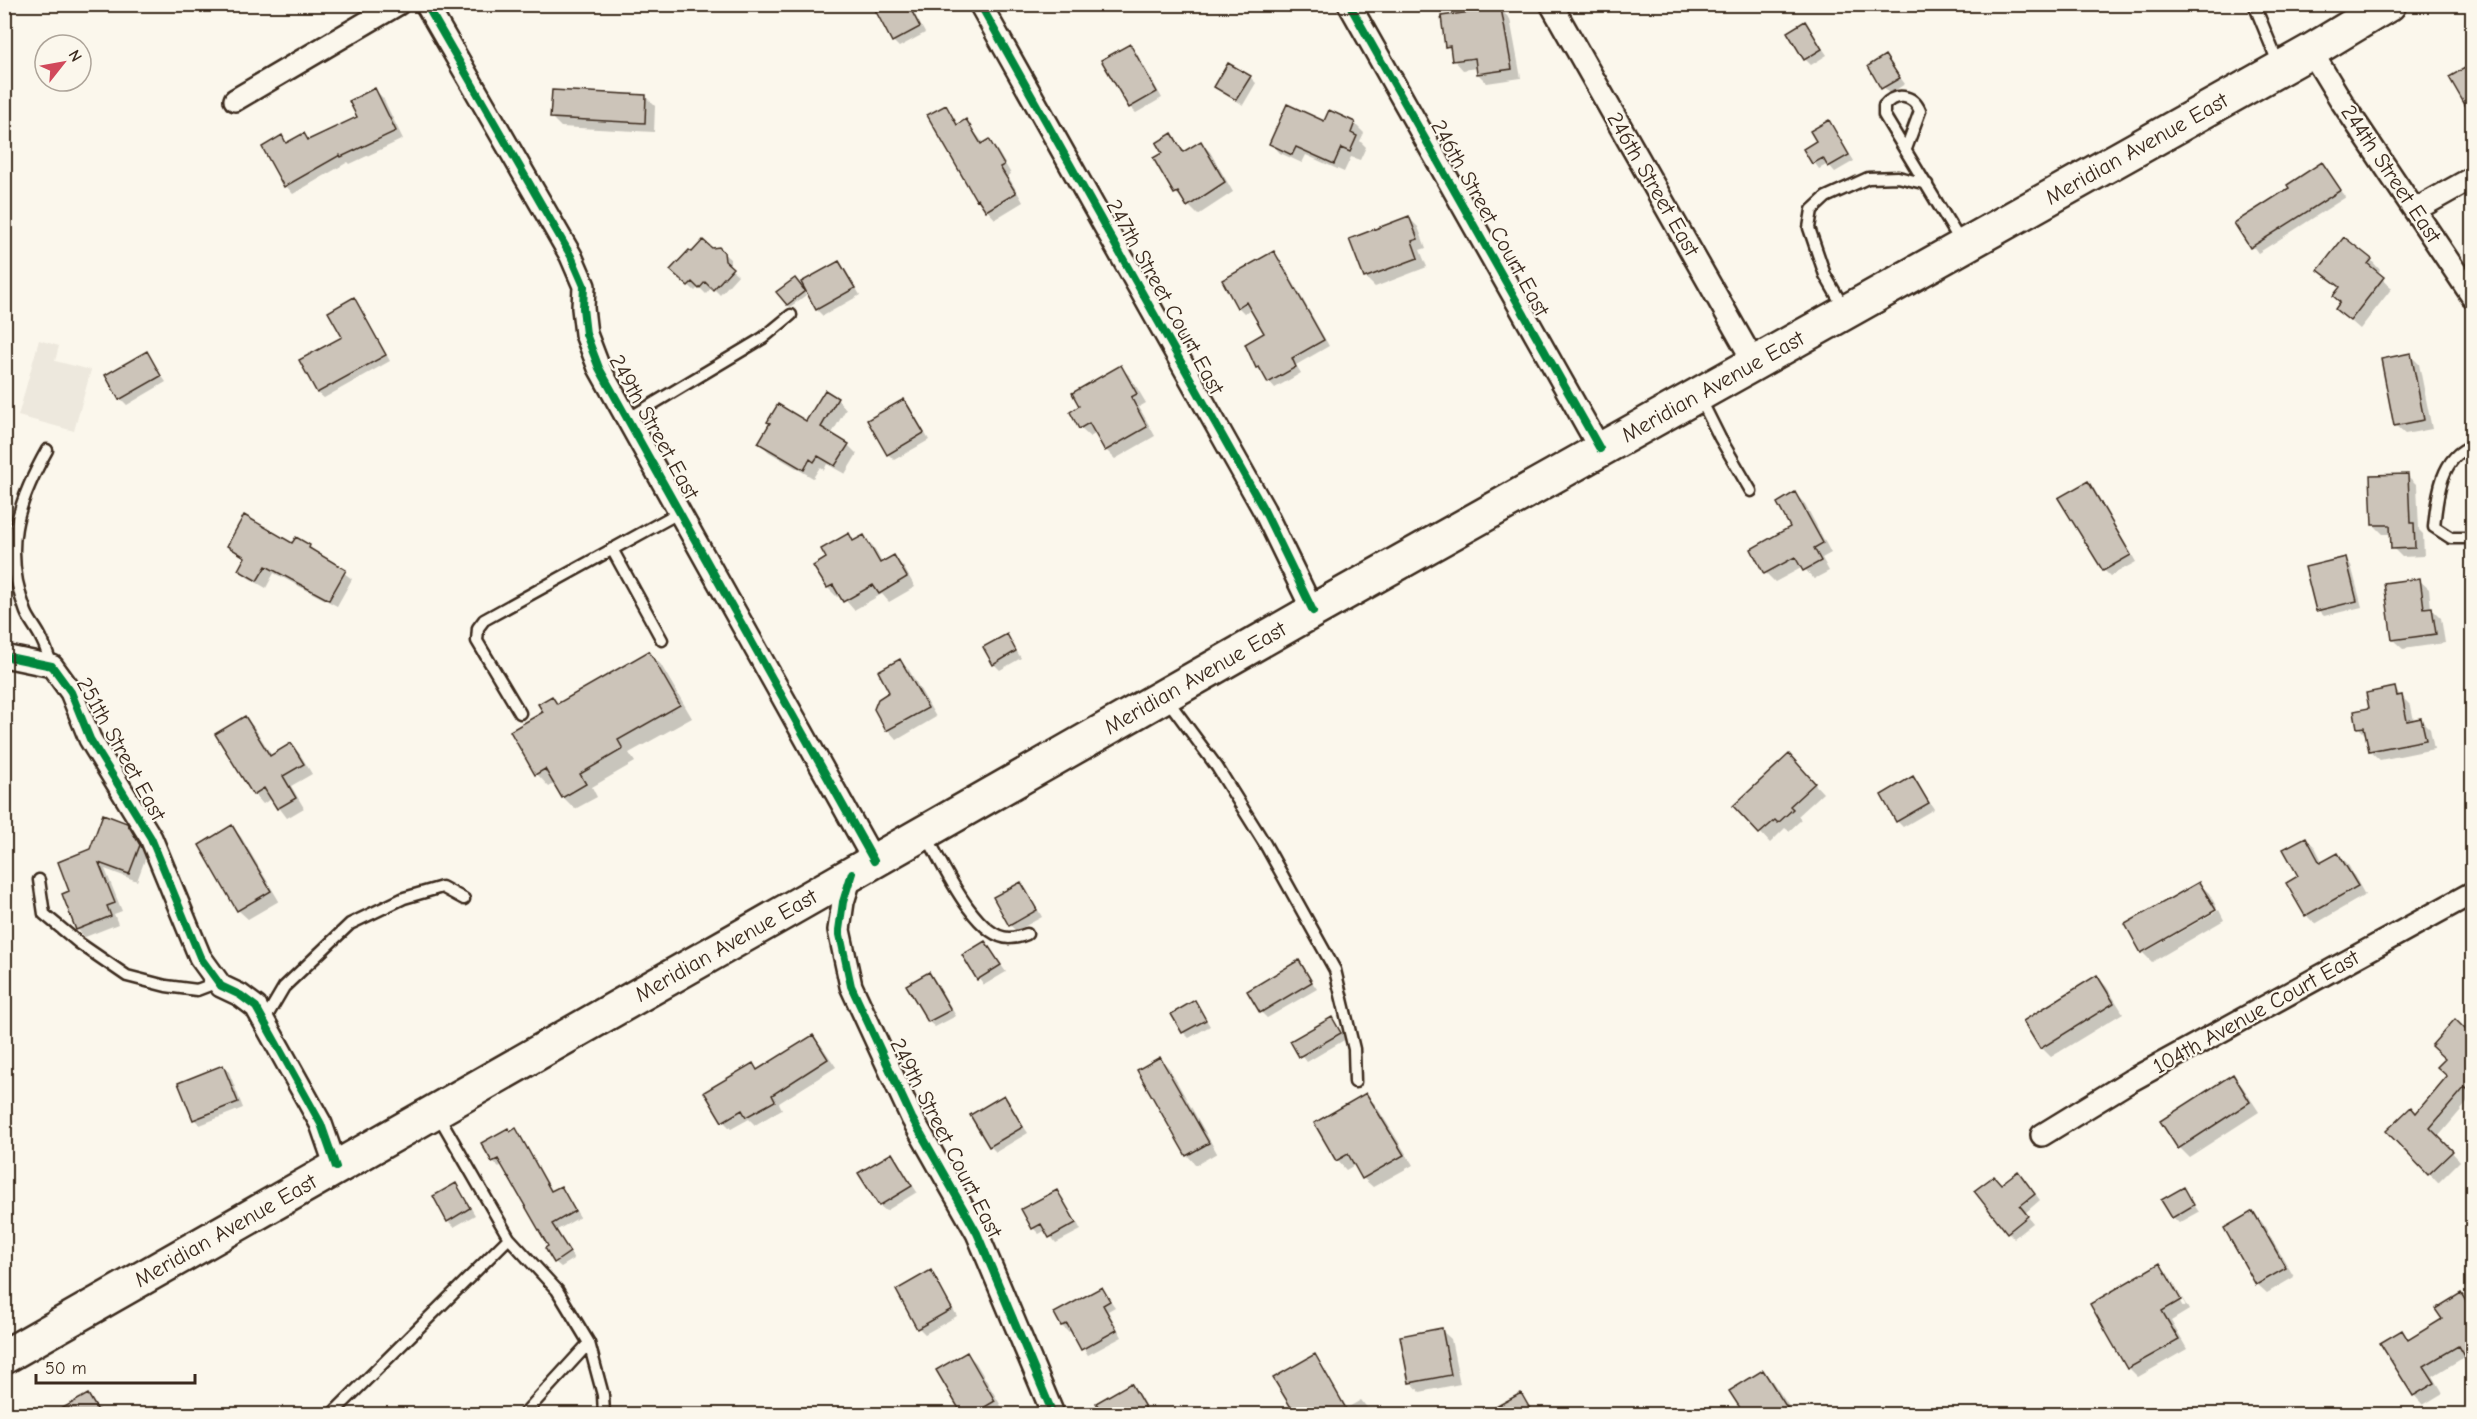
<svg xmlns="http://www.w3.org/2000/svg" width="2477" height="1419" font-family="'Comic Neue',sans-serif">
<rect width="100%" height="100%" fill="#fbf7ec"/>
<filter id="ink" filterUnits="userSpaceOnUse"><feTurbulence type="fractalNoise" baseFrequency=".0167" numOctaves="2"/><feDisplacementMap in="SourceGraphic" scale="12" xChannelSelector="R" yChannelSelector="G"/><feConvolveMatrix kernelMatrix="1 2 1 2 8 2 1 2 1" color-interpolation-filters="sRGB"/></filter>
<g filter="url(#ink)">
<path fill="#ede8dd" d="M39,340L59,346L55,361L91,370L74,431L18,416Z"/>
<path fill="#0003" fill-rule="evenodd" d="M873,4H909L925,33L899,47L893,41Z
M1500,9L1510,19L1521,78L1487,83L1478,74L1477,68L1463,70L1454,60L1453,52L1447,46Z
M1805,23L1827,55L1811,65L1805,59Z
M1130,46L1136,52L1162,98L1136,113L1130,107Z
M1885,57L1905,84L1889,94L1870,66Z
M2472,65V114L2451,77Z
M1250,77L1256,83L1243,105L1216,87Z
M375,90L383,98L403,139L350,164L348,162L293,194L286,186L282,137L288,144L304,135L310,141L359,117Z
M646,97L655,106L654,132L561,127L552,118Z
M946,106L959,125L966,121L984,144L988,141L997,150L1011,174L1008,176L1023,202L995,219L977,199Z
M1330,112L1355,124L1364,133L1360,141L1366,147L1360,160L1351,157L1344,172L1306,155L1302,163L1280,153L1271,143L1325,123Z
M1828,122L1834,128L1854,161L1835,172L1828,164L1819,169L1805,149L1818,142Z
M1172,135L1185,152L1201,143L1210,152L1233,192L1198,215L1176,193L1155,158L1164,153Z
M2322,164L2346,197L2258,253L2236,223L2291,188Z
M1409,218L1418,227L1426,248L1420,250L1427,267L1375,287L1366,278L1351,240Z
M723,253L730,259V268L738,275L720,295L712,287L706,294L699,287L695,291L672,270L692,254Z
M1274,253L1280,259L1329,346L1296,365L1301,373L1275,388L1257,367L1266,334L1252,309L1244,313L1238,307Z
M2371,260L2380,270L2377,274L2392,288L2360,329L2337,309L2342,303L2341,288L2320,270Z
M839,263L845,269L860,295L823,316L817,310L803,283Z
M797,282L806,295L790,307L788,304Z
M354,299L359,305L390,361L324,398L318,393L301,361L344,338Z
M146,353L166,382L127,405L121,399Z
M2410,355L2419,364L2432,429L2405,434L2395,425Z
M1120,367L1130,376L1146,403L1139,407L1155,436L1115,459L1106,450L1096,433L1090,437L1080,428Z
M837,399L846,409L831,435L848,445L857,454L845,474L827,464L824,470L820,467L813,478L769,452L760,443L806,423Z
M904,401L910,407L929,440L894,460L888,454Z
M2408,476L2417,485L2419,530L2423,534L2424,556L2402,557L2393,548L2392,534H2383L2374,525Z
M2088,483L2094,489L2136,562L2110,576L2104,570L2061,499Z
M1795,494L1805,504L1831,553L1822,558L1829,571L1814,579L1803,567L1775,582L1766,573L1792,528Z
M848,535L855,542L863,537L873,546L882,563L893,557L903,566L915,587L889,602L882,594L854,610L841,595L837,597L828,588Z
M228,546H309L352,579L337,606L274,573L266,588L247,577L239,569L246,559Z
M2345,559L2351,565L2362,607L2324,616L2318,610Z
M2419,580L2429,589L2431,608L2441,618L2445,643L2403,649L2393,640Z
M1007,636L1021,658L1000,670L994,664Z
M649,652L661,665L692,718L629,753L635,762L592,787L597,797L575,809L563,797L555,783L549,787L537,774L512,731L545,712L552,698L559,704Z
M900,661L909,670L936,717L897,740L888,730L876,709L891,693Z
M2394,689L2411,706L2414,721L2421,720L2430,729L2434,749L2380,760L2370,751L2367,736L2358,727Z
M245,718L254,727L272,756L291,745L300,754L312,774L291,786L304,808L287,818L272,798L263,804L254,794Z
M1798,766L1823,793L1798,816L1801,820L1789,831L1785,828L1770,843L1736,806Z
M1913,777L1934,809L1903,827L1897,821Z
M126,824L134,833L147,854L137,881L105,869L122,911L114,914L118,924L85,937L77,929L71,892L91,850Z
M232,827L241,837L279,901L248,919L238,910Z
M2306,839L2315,847L2323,863L2338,855L2347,863L2365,895L2315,924L2306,915L2288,884L2300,877Z
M1021,884L1027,890L1042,917L1016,931L1010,925L995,898Z
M2199,884L2209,893L2217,908L2143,950V953L2127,925Z
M2219,910L2224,920L2152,962L2143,953Z
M985,943L1006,972L984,985L964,956Z
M1298,962L1317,989L1267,1018L1261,1012Z
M929,974L935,980L956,1016L935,1027L929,1022L909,986Z
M2097,977L2106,986L2123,1013L2051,1057L2042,1048L2025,1021Z
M1195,1002L1210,1026L1189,1038L1183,1032Z
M1332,1018L1346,1039L1307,1062L1292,1042Z
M2455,1022L2472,1038V1097L2438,1137L2460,1161L2438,1183L2388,1131L2416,1115L2448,1076L2447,1059Z
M813,1037L821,1045L836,1067L779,1103L782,1109L755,1125L749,1119L731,1129L723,1121L753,1065L759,1071Z
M1160,1059L1169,1068L1217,1153L1196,1165L1187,1155Z
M223,1066L229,1072L243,1108L200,1125L194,1119Z
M2232,1076L2242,1086L2259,1112L2189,1157L2180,1148L2163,1122Z
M1365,1095L1375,1104L1413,1165L1373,1187L1363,1178L1356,1164L1346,1170L1337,1160L1316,1123Z
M1004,1097L1028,1133L996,1152L990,1146Z
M515,1130L521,1136L553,1192L561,1187L580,1217L557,1230L574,1259L561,1267L555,1262L550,1247L503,1164L499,1167L493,1161L510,1133Z
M892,1154L917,1192L886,1211L880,1206Z
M2024,1179L2040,1200L2025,1213L2033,1223L2014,1238L2008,1232L2002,1186Z
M455,1185L461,1191L475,1215L454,1227L448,1221Z
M2183,1189L2199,1212L2179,1223L2173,1217Z
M1057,1192L1063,1198L1081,1230L1056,1243L1046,1230L1039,1234L1033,1228Z
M2253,1213L2262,1222L2294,1277L2267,1293L2257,1284Z
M2160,1265L2169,1275L2189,1310L2171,1321L2187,1349L2138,1377L2129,1368ZM2165,1274H2168L2186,1306L2183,1307Z
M930,1272L936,1278L957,1316L925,1334L919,1328L898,1290Z
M1102,1289L1115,1307L1108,1311L1122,1337L1088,1355L1072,1330L1068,1332L1062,1326L1056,1314Z
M2461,1295L2472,1307V1364L2466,1356L2433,1376L2443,1393L2423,1405L2414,1395L2402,1332L2410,1340L2444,1320Z
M1441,1330L1451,1339L1460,1384L1420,1392L1411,1382Z
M967,1354L976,1363L1004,1411L998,1414H963L938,1371Z
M1314,1356L1320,1362L1347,1408L1361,1400L1372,1414H1320L1315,1406L1299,1414L1293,1409Z
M1763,1372L1772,1381L1794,1414H1745L1731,1392Z
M1130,1385L1150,1414H1104L1098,1404Z
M1520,1395L1534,1414H1488Z
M88,1396L103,1414H43L55,1408L59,1412Z"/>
<path fill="#ccc4b9" stroke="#3b2a1e" stroke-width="1.5" d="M872,4H908L920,27L892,42Z
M1501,8L1512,69L1477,74L1475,58L1452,61L1450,46L1445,47L1441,16Z
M1805,21L1822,49L1804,60L1787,32Z
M1130,44L1157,92L1129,108L1101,60Z
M1885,55L1900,78L1881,89L1868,66Z
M1228,63L1251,76L1236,100L1214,87Z
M2472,64V117L2449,77Z
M375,88L396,131L341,157L340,155L284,187L262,147L282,135L286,143L304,133L308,140L357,117L349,101Z
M552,90L646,95L645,123L550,118Z
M1287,104L1324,121L1329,110L1355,122L1351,133L1357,136L1350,152L1341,148L1334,164L1296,147L1292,155L1269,144Z
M946,105L957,125L966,119L981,144L989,139L1004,165L1000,167L1016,193L986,211L978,199L976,200L927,115Z
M1829,120L1849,155L1828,167L1823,158L1812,164L1803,149L1816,141L1810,131Z
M1172,133L1183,152L1201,141L1225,182L1187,207L1178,192L1174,194L1153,158L1162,153L1156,143Z
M2322,162L2341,190L2250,248L2234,223L2289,188L2287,185Z
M1409,216L1418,239L1412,241L1418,258L1364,278L1349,239Z
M2344,237L2372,259L2368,264L2384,277L2350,321L2335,309L2340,302L2333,296L2340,287L2318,270Z
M703,240L712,248L719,247L724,252L725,261L733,268L713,290L705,282L699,289L692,282L688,286L670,270L689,250L692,252Z
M1274,251L1324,340L1292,358L1296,367L1268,383L1259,367L1256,368L1245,344L1264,333L1246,302L1237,308L1222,280Z
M839,261L855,288L816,310L801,282Z
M795,278L805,291L787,305L776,292Z
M354,297L386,355L317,393L299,360L342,337L328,312Z
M147,351L161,376L119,400L105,375Z
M2411,353L2424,420L2394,426L2381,359Z
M1121,365L1137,394L1131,397L1147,427L1105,451L1089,423L1079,429L1070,412L1079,406L1072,393Z
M825,390L838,398L821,427L849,444L835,466L818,456L814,462L810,459L804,470L758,443L770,423L767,422L778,404L806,421Z
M904,399L924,433L887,455L867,420Z
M2408,474L2410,523H2414L2415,548L2391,549L2390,525H2372L2370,475Z
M2088,481L2131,555L2103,571L2058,498Z
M1795,492L1823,543L1814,548L1821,561L1803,571L1795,557L1764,574L1751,549L1790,527L1777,503Z
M244,515L292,543L296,537L310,545L309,548L346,570L329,600L266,566L257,581L238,570L245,557L227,546Z
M849,533L853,541L864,535L880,563L894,555L907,577L879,594L873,585L843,602L833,585L827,588L813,566L826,558L821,549Z
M2346,557L2357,601L2316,611L2305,567Z
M2420,578L2424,608L2432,607L2436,634L2392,640L2384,583Z
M1007,634L1016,651L993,665L983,647Z
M649,651L680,705L618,740L623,749L580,774L586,784L562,798L545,769L535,775L510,731L543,712L538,704L552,696L557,704Z
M900,659L928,708L886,731L874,709L878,699L889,692L878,671Z
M2395,687L2397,696L2402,695L2407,721L2421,718L2426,740L2369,751L2364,727L2357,728L2354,711L2369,708L2366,693Z
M245,716L270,756L291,743L304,764L283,776L296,798L277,809L264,788L253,795L215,734Z
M1789,754L1815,783L1790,806L1793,809L1778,823L1775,820L1759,834L1733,806Z
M1913,776L1929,803L1896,822L1881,795Z
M103,814L127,823L140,845L129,874L99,863L115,903L107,906L111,916L76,930L62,894L69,891L58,862L90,849Z
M232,825L271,891L237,911L199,845Z
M2306,837L2320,863L2338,853L2358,886L2305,916L2286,883L2298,876L2283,849Z
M1021,882L1037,910L1009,926L993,897Z
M2199,882L2216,910L2141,953L2125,924Z
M985,941L1001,965L977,980L962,955Z
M1299,960L1312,982L1260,1013L1247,991Z
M929,972L951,1010L928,1022L906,985Z
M2097,975L2114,1003L2040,1049L2023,1021Z
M1195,1000L1206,1020L1182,1033L1171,1014Z
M1332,1017L1341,1033L1299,1057L1290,1041Z
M2455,1019L2472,1036V1094L2465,1087L2430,1128L2453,1151L2428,1175L2386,1131L2411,1107L2416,1113L2447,1076L2437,1067L2445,1059L2431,1046Z
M813,1035L828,1059L772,1095L775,1101L746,1117L742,1110L722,1122L704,1092L753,1063L757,1070Z
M1160,1057L1209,1143L1186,1156L1137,1070Z
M223,1065L238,1102L193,1120L178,1083Z
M2233,1074L2250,1102L2178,1149L2160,1121Z
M1366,1093L1404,1155L1362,1179L1348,1154L1336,1161L1314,1123Z
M1004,1095L1023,1127L989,1147L970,1115Z
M508,1128L510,1132L516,1128L551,1191L561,1186L575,1211L552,1224L570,1252L554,1263L545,1248L548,1246L498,1159L492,1162L481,1143Z
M892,1153L912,1186L879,1206L858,1173Z
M2018,1171L2035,1194L2020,1206L2028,1216L2007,1233L1974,1191L1994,1176L2001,1184Z
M456,1183L470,1208L447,1222L433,1196Z
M2184,1187L2194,1205L2172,1218L2161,1200Z
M1057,1190L1076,1223L1049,1238L1041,1224L1032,1229L1021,1209Z
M2253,1211L2286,1268L2256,1285L2224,1228Z
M2160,1263L2181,1300L2162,1311L2179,1340L2127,1369L2090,1304Z
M931,1270L952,1309L917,1329L896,1290Z
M1102,1287L1110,1301L1103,1305L1117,1330L1081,1350L1067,1324L1061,1326L1054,1313Z
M2461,1293L2472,1311V1370L2458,1346L2424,1366L2435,1383L2413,1396L2380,1343L2402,1330L2408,1340L2442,1319L2435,1309Z
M1442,1328L1451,1375L1409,1383L1400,1336Z
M967,1352L995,1401L973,1414H962L936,1370Z
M1315,1354L1349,1414H1295L1273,1378Z
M1763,1370L1791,1414H1744L1729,1391Z
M1131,1383L1149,1414H1103L1096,1403Z
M1521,1393L1533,1414H1483Z
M88,1394L100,1414H52Z"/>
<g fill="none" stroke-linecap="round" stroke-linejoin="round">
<g stroke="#3b2a1e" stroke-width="15">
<path id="service" d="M2254,4L2279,65
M1906,149L1920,111C1913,94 1895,92 1884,106V115L1962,244
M1844,308L1825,275L1809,228L1812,210L1826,197L1868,178L1898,177L1927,184
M1700,398L1720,438L1751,491
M626,420L763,338L791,315
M2472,446C2440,457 2437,498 2434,527L2451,538H2472
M47,450C16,505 2,550 26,612C30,622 38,630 42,640C46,648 49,657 52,666
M612,549L662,640
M1166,698L1217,767L1265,844L1335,970L1354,1049L1355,1082
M520,713L477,641L478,628L484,620L680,512
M926,835C941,861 975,938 1009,938C1015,938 1022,936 1027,934
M39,880L44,914L79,943L127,976L166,986L197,990L218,982
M264,1021L284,987L350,924L404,898L442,887L464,899
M437,1113L509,1238L557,1290L589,1343L603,1395L604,1414
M332,1414L509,1238
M524,1414L589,1343"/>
</g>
<g stroke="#3b2a1e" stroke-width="26">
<path id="minor" d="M426,4L571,256L584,286L583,308L586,334L599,368L874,861
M980,4L1264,510L1313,611
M1349,4L1600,449
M1551,4L1755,364
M2311,51L2342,102L2472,296
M235,100L398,4
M2415,210L2472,178
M4,656L52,666L71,692L90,739L151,838L200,957L221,986L240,995L256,1007L321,1124L336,1167
M852,873L843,902L839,930L851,986L912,1118L977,1233L1053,1414
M2042,1135L2130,1081L2472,893"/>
</g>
<g stroke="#3b2a1e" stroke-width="38">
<g id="primary">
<path id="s1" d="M4,1357L1313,611L2311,51L2389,4"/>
</g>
</g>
<use href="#service" stroke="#fbf7ec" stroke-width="10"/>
<use href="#minor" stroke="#fbf7ec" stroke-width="21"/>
<use href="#primary" stroke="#fbf7ec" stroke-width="33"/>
<g stroke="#fbf7ec" stroke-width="11">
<path id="cycleway" d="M426,4L571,256L584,286L583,308L586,334L599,368L874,861
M980,4L1264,510L1313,611
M1349,4L1600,449
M4,656L52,666L71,692L90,739L151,838L200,957L221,986L240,995L256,1007L321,1124L336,1167
M852,873L843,902L839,930L851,986L912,1118L977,1233L1053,1414"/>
</g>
<use href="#cycleway" stroke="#00873e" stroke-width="8"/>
</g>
</g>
<g text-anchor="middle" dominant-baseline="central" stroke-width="4.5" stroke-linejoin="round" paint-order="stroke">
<g font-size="22" fill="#3b2a1e" stroke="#fbf7ec">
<text stroke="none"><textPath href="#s1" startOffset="2451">Meridian Avenue East</textPath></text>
<text transform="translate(2391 174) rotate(56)">244th Street East</text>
<text transform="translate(1653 184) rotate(60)">246th Street East</text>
<text transform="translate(1490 218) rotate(61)">246th Street Court East</text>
<text transform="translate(1165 297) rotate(61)">247th Street Court East</text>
<text stroke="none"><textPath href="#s1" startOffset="1965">Meridian Avenue East</textPath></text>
<text transform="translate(654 427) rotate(61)">249th Street East</text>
<text stroke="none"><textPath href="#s1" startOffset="1371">Meridian Avenue East</textPath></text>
<text transform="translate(121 749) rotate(61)">251th Street East</text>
<text stroke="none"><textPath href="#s1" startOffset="831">Meridian Avenue East</textPath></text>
<text transform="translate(2256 1012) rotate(-29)">104th Avenue Court East</text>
<text transform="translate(946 1138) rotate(63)">249th Street Court East</text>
<text stroke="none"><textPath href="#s1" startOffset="255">Meridian Avenue East</textPath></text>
</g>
</g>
<rect width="2477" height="1419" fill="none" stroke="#fbf7ec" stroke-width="24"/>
<rect x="12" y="12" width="2453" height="1395" fill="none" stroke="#3b2a1e" stroke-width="2" filter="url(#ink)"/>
<g transform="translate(63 63) rotate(59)"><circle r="28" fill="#fbf7ec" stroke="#aea59a" stroke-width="1.5"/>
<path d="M0-4.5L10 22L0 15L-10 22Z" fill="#d1495b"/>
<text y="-9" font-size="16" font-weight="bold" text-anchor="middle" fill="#3b2a1e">N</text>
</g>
<path d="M36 1374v9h159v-9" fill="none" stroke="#3b2a1e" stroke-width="3"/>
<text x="45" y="1374" font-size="18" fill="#3b2a1e" stroke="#fbf7ec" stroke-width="4.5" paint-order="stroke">50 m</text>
</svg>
